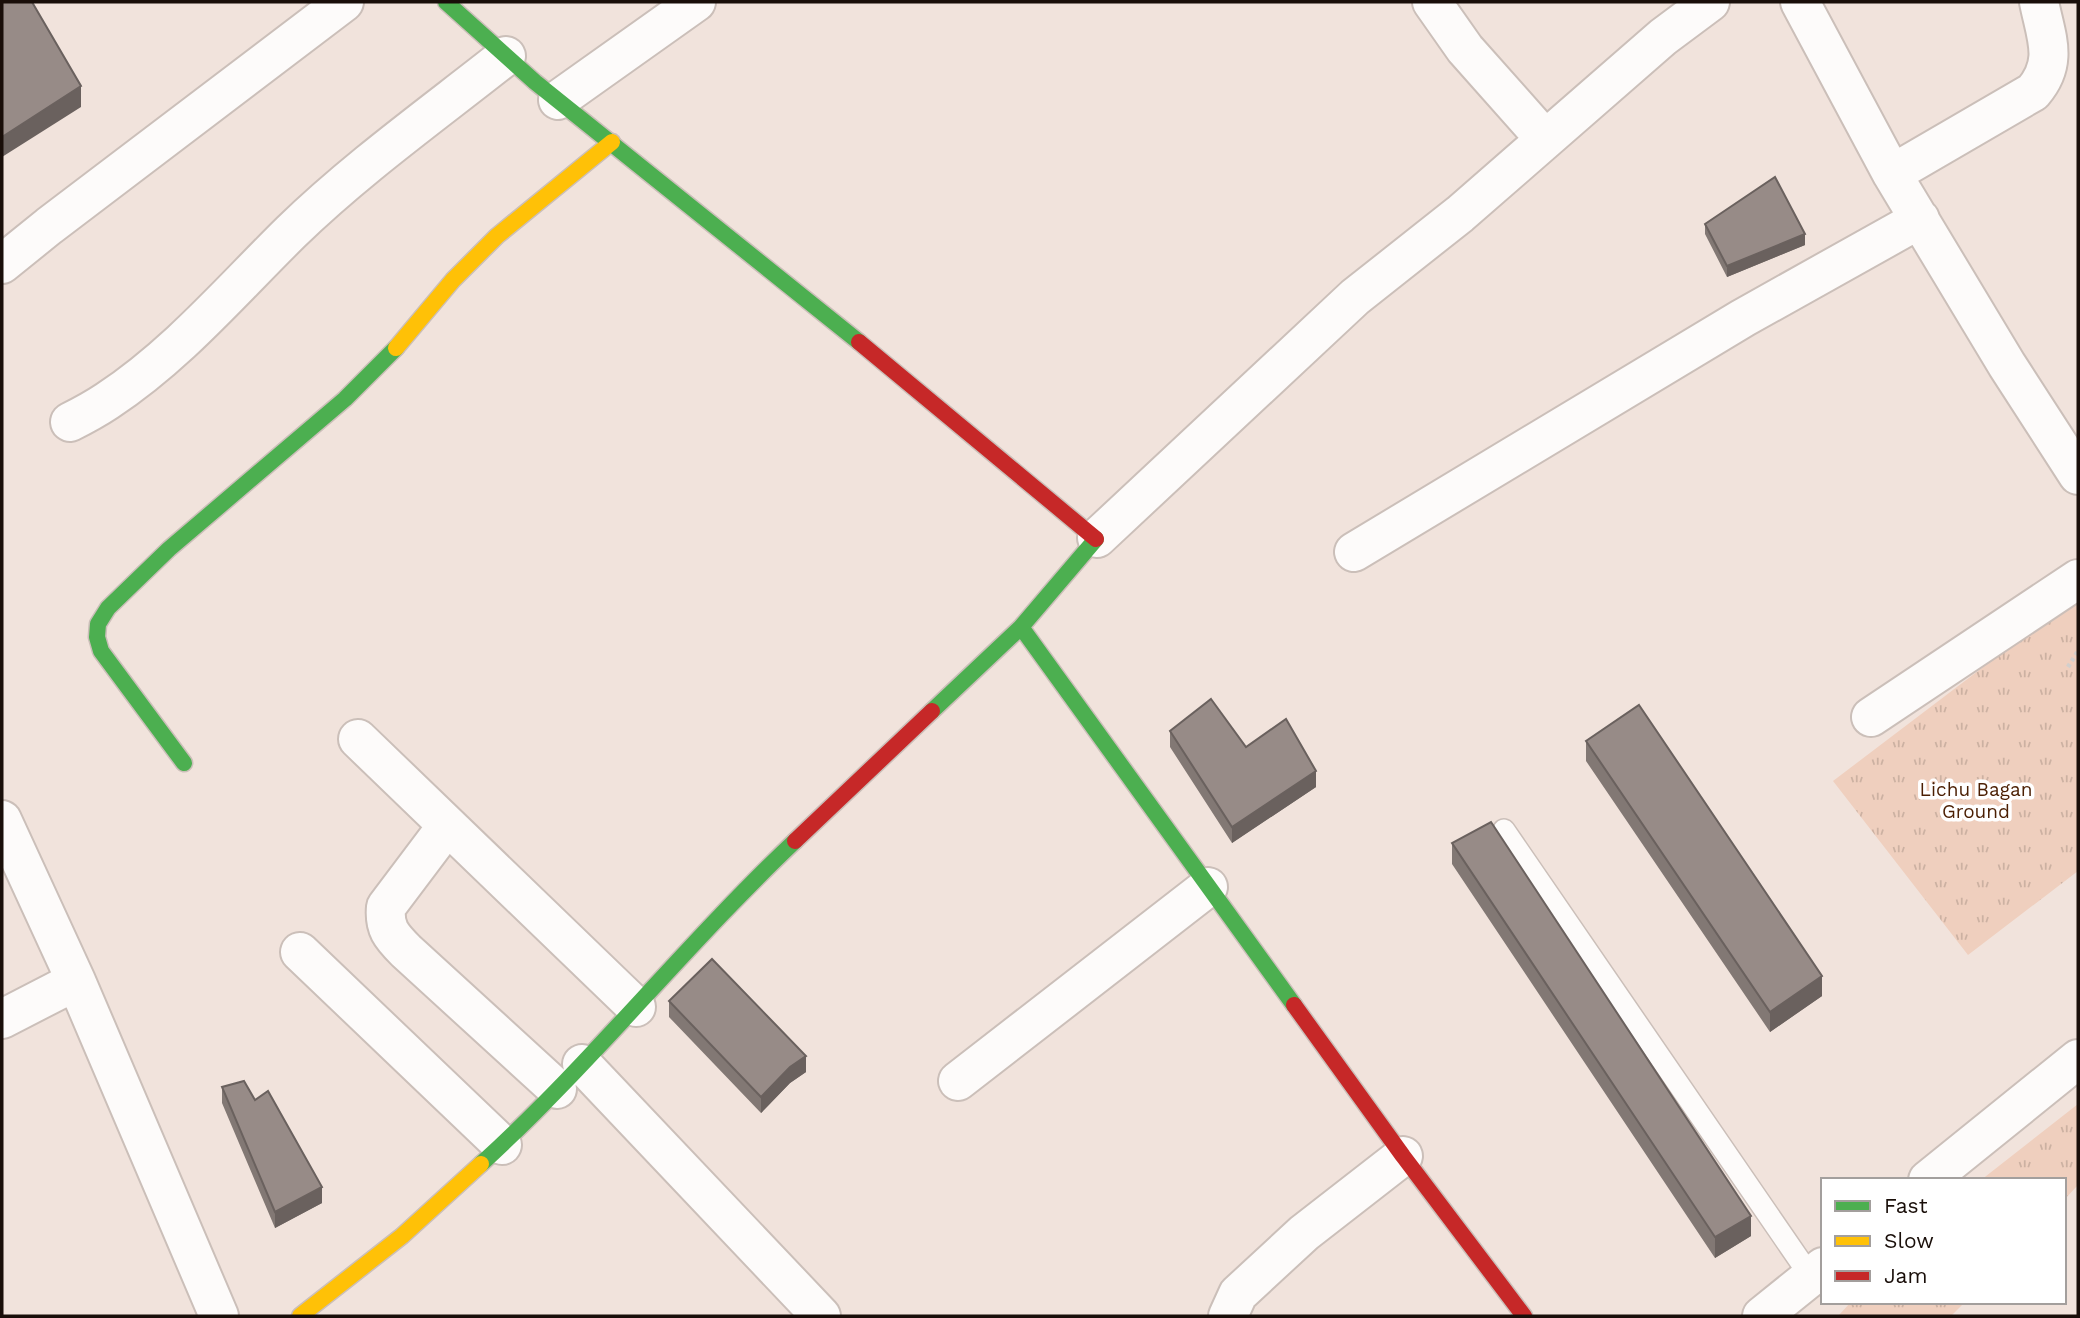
<svg xmlns="http://www.w3.org/2000/svg" width="2080" height="1318" font-family="'Work Sans',sans-serif">
<defs>
<pattern id="park-tufts" width="24" height="20" patternUnits="userSpaceOnUse" patternTransform="scale(1.75)"><rect width="24" height="20" fill="#efcfbe"/><path d="M3 7l-1-3M5 7V3M7 7l1-3M15 17l-1-3M17 17v-4M19 17l1-3" fill="none" stroke="#ccb1a2"/></pattern>
</defs>
<rect width="100%" height="100%" fill="#f1e3dc"/>
<path fill="url(#park-tufts)" d="M2078,595V871L1968,955L1833,781Z
M2078,1104V1185L2064,1200V1180H1981Z
M1851,1302H1965L1951,1316H1838Z"/>
<g fill="none" stroke-linecap="round" stroke-linejoin="round">
<g stroke="#cbbfb9" stroke-width="24">
<path id="lane" d="M1504,830L1811,1277"/>
</g>
<g stroke="#cbbfb9" stroke-width="42">
<path id="street" d="M1432,2L1465,49L1545,139
M1800,2L1892,174L2007,365L2078,475
M558,100L696,2
M1892,174L2033,92C2059,62 2046,37 2039,2
M2,264L49,226L344,2
M70,422C82,416 95,409 107,401C177,355 232,290 291,232C357,168 434,113 506,56
M1097,538L1355,297L1460,214L1663,37L1710,2
M1354,552L1743,318L1920,219
M1871,717L2078,579
M358,739L636,1007
M2,820L76,981L219,1316
M447,826L386,907C384,928 391,936 406,951L557,1089
M300,952L502,1145
M2,1019L76,981
M582,1064L821,1316
M958,1081L1208,887
M1928,1180L2078,1059
M1228,1316L1238,1294L1304,1233L1403,1156
M1762,1316L1823,1267"/>
</g>
<g stroke="#cbbfb9" stroke-width="19">
<path id="fast" d="M446,2L535,82L859,342
M1096,539L1021,627L1294,1005
M932,711L1021,627
M184,763L101,651L97,637L98,624L108,608L169,549L345,399L396,348
M481,1164C592,1063 686,944 795,841"/>
</g>
<g stroke="#cbbfb9" stroke-width="19">
<path id="slow" d="M396,348L453,280L497,236L612,142
M300,1316L402,1236L481,1164"/>
</g>
<g stroke="#cbbfb9" stroke-width="19">
<path id="jam" d="M859,342L1096,539
M795,841L932,711
M1294,1005L1403,1156L1524,1316"/>
</g>
<path stroke="#d2cfcd" stroke-width="4.5" stroke-dasharray="3.5 3.5" stroke-linecap="butt" d="M2068,667L2078,651"/>
<use href="#lane" stroke="#fdfbfa" stroke-width="21"/>
<use href="#street" stroke="#fdfbfa" stroke-width="38"/>
<use href="#fast" stroke="#4caf50" stroke-width="16"/>
<use href="#slow" stroke="#ffc107" stroke-width="16"/>
<use href="#jam" stroke="#c62828" stroke-width="16"/>
</g>
<path fill="#827874" d="M1705,224L1805,245L1727,277L1705,234Z
M1170,731L1246,747L1316,787L1232,843L1170,747Z
M1586,741L1822,996L1770,1032L1586,761Z
M1452,843L1751,1236L1715,1258L1452,864Z
M669,1001L806,1072L790,1083L761,1113L669,1017Z
M222,1087L255,1100L322,1203L275,1228L222,1103Z"/>
<path fill="#6a615e" d="M81,86V107L2,157V137Z
M1805,234V245L1727,277V266Z
M1316,771V787L1232,843V827Z
M1822,976V996L1770,1032V1012Z
M806,1056V1072L790,1083L761,1113V1097L790,1067Z
M322,1187V1203L275,1228V1212Z
M1751,1216V1236L1715,1258V1237Z"/>
<path fill="#978b87" stroke="#6a615e" stroke-width="2" d="M2,2H32L81,86L2,137Z
M1775,177L1805,234L1727,266L1705,224Z
M1211,699L1246,747L1286,719L1316,771L1232,827L1170,731Z
M1639,705L1822,976L1770,1012L1586,741Z
M1491,822L1751,1216L1715,1237L1452,843Z
M712,959L806,1056L790,1067L761,1097L669,1001Z
M244,1081L255,1100L268,1091L322,1187L275,1212L222,1087Z"/>
<g text-anchor="middle" dominant-baseline="central" stroke-width="7" stroke-linejoin="round" paint-order="stroke">
<g font-size="19" fill="#4b1f03" stroke="#fff">
<text x="1976" y="789">Lichu Bagan<tspan x="1976" dy="22">Ground</tspan></text>
</g>
</g>
<rect width="2080" height="1318" fill="none" stroke="#190e09" stroke-width="7"/>
<rect x="1821" y="1178" width="245" height="126" fill="#ffffff" stroke="#a39f9d" stroke-width="2"/>
<rect x="1835" y="1201" width="35" height="10" fill="#4caf50" stroke="#a39f9d" stroke-width="2"/>
<text x="1884" y="1213" font-size="21" fill="#190e09">Fast</text>
<rect x="1835" y="1236" width="35" height="10" fill="#ffc107" stroke="#a39f9d" stroke-width="2"/>
<text x="1884" y="1248" font-size="21" fill="#190e09">Slow</text>
<rect x="1835" y="1271" width="35" height="10" fill="#c62828" stroke="#a39f9d" stroke-width="2"/>
<text x="1884" y="1283" font-size="21" fill="#190e09">Jam</text>
</svg>
